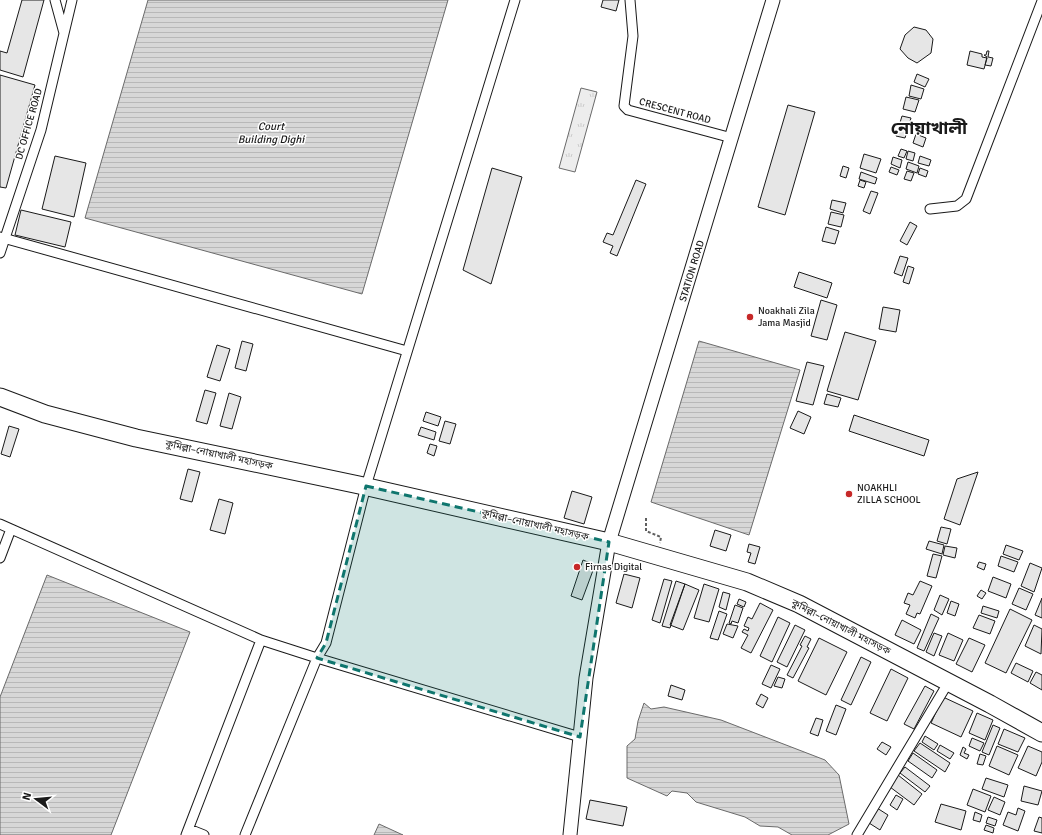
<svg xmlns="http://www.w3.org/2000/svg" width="1042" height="835" font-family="Signika,'Noto Sans Bengali',sans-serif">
<defs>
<pattern id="park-tufts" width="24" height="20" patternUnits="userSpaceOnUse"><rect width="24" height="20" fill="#ededed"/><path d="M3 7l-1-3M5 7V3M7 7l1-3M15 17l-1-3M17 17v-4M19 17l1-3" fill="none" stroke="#cbcbcb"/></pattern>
<pattern id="water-rules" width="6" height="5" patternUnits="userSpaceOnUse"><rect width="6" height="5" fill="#d7d7d7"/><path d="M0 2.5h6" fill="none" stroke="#b8b8b8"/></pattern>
</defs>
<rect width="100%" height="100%" fill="#fff"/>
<path fill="url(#park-tufts)" stroke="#6a6a6a" d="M581,88L597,92L575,172L559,168Z"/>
<path fill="url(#water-rules)" stroke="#6a6a6a" d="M148,0H448L362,294L85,218Z
M699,341L800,370L749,535L651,502Z
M47,575L190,632L111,835H0V697Z
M644,703L651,709L664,707L721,720L825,760L839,775L849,824L828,835H792L778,827L760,826L745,817L696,802L687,793L672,791L667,796L627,778V746L635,739L638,721Z
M379,824L403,835H374Z"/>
<path fill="#e6e6e6" stroke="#1a1a1a" d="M22,0H44L23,77L0,70V51L7,53Z
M603,0H619L616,11L601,7Z
M914,27L926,30L933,39L931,53L917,63L908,58L900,49L905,35Z
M970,51L982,54V57L987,58L984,69L967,65Z
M987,51H989L988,57L993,58L991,66L985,65L987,57L984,55H986Z
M917,74L929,79L925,87L914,82Z
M0,75L35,85L6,188L0,187Z
M911,85L924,89L921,99L909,96Z
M906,97L919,100L915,112L903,109Z
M788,105L815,112L785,215L758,207Z
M902,116L911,118L905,138L896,136Z
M916,134L926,138L923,147L913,143Z
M901,149L907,151L904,158L898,156Z
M908,151L915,153L913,161L906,159Z
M864,154L881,159L876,173L860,168Z
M55,156L86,163L74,217L42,209Z
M920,156L931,160L929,166L918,163Z
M893,157L902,160L900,168L891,164Z
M908,162L919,166L917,173L906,169Z
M843,166L849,168L846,178L840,176Z
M891,167L899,170L897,175L889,172Z
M492,168L522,177L491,284L463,270Z
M920,168L928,171L926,177L918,174Z
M907,171L914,173L911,181L904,179Z
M861,172L877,178L875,184L859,179Z
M636,180L646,184L617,256L610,253L613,246L603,242L607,233L613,235Z
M860,180L866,182L864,188L858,186Z
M871,191L878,193L870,214L863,211Z
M832,200L846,203L843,213L830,209Z
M21,210L71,222L65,247L15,235Z
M831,212L844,215L841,227L828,224Z
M910,222L917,226L907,245L900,241Z
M826,227L839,231L835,244L822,241Z
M900,256L908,258L902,276L894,273Z
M908,266L914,268L909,284L903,282Z
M799,272L832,283L827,298L794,287Z
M821,300L837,305L827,340L811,336Z
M883,307L900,310L896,332L879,329Z
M845,332L876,341L858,400L827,391Z
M242,341L253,344L246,371L235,368Z
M217,345L230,349L220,381L207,377Z
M807,362L824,366L813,405L796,401Z
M205,390L216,393L207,424L196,421Z
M229,393L241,397L232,429L220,426Z
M827,394L841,398L838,407L824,404Z
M798,411L811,417L804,434L790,428Z
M426,412L441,417L438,426L423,421Z
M854,415L929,440L924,456L849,431Z
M445,421L456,424L450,444L439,441Z
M9,426L19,429L10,457L1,454Z
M421,427L436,432L434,440L418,435Z
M430,444L437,446L434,456L427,453Z
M188,469L200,472L192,502L180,499Z
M978,472L960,525L944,519L957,479Z
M572,491L592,497L584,524L564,518Z
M219,499L233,503L225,534L210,530Z
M941,527L951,529L947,544L937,541Z
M715,530L731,535L726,551L710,546Z
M929,541L944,545L942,554L926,549Z
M749,544L760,547L755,564L748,562L751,553L747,552Z
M1006,545L1023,551L1019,560L1003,554Z
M945,546L957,548L955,558L943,555Z
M933,554L942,556L936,578L927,576Z
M1001,556L1018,562L1014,572L998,566Z
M583,560L595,565L582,600L571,596Z
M979,562L986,564L984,570L977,567Z
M1030,563L1042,568L1034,592L1021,586Z
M624,574L640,578L632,608L616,603Z
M993,577L1011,584L1006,598L988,591Z
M664,579L672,581L660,623L652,620Z
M676,581L685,584L670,628L662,626Z
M920,581L932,586L920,614L917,613L915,618L906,614L910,605L904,603L908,593L913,595Z
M685,584L699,590L683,630L670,625Z
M704,584L719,589L709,622L694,618Z
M1019,588L1033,594L1026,610L1012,604Z
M981,590L986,593L982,599L977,596Z
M723,592L730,594L726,610L719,607Z
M940,595L949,599L942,615L934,610Z
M1042,598V618L1035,615Z
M739,599L746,602L744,607L737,604Z
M951,601L959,604L955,616L947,613Z
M760,603L773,610L751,653L741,648L748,635L742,632L744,629L748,631L749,628L744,626L748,617L752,619Z
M735,605L743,608L738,623L732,621L731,624L729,623Z
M983,606L999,611L997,618L981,613Z
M1010,609L1032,620L1006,673L985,663Z
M719,611L727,614L718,640L710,638Z
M931,614L939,618L924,651L917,648Z
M979,615L995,621L990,634L973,628Z
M778,617L790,623L772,662L760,656Z
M902,620L921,630L914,644L895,635Z
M727,624L738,626L733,638L723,634Z
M795,625L805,630L787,667L777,662Z
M1034,625L1042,629L1041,654L1025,646Z
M934,633L942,636L934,656L926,652Z
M948,633L963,640L954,661L939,655Z
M805,636L811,639L807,647L809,648L793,678L787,675L802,646L800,645Z
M819,638L847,652L826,695L798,681Z
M969,638L985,645L972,672L956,664Z
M861,657L871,662L851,705L841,700Z
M1016,663L1033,671L1028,682L1011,673Z
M771,665L780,669L771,688L762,684Z
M891,669L908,678L887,721L870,713Z
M1036,672L1042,675V690L1030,683Z
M778,677L785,679L782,688L774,686Z
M671,685L685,690L682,700L668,696Z
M925,686L934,691L914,729L904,724Z
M761,694L768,698L763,708L756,704Z
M943,697L973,711L961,737L931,723Z
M836,705L846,709L836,735L826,731Z
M977,713L993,720L985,740L969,733Z
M816,718L823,720L818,736L810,733Z
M993,725L1000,728L989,755L982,752Z
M1004,729L1025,738L1018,752L998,744Z
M925,736L938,744L934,750L922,742Z
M972,738L984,743L980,751L969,746Z
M882,742L891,747L886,755L877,749Z
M920,743L950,763L945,772L914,751Z
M940,745L954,753L950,759L937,751Z
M997,746L1018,755L1009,775L989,766Z
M1028,746L1042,752V762L1036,776L1018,768Z
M963,747L966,749L964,753L969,755L967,759L960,755Z
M913,753L937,770L932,778L908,761Z
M980,754L986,756L983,765L977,764Z
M905,767L930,786L925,792L900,773Z
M898,775L922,794L914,805L890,787Z
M986,778L1008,785L1004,797L982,789Z
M1024,786L1042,791L1038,805L1021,801Z
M973,789L991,796L985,812L967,805Z
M896,795L903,799L897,810L890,805Z
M994,797L1005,802L1000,815L988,810Z
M590,800L627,807L623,826L586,819Z
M941,804L966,811L961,830L935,822Z
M877,808L888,815L880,830L869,823Z
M1018,808L1025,811L1018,831L1003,825L1008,812L1016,815Z
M975,812L982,815L980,822L973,820Z
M988,817L997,820L995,826L986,823Z
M1039,817L1042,818V833L1034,831Z
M986,825L994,828L993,833L984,830Z"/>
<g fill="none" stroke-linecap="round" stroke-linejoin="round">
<g stroke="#1a1a1a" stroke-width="11">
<path id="street" d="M55,0L64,33
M630,0L633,36L624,106L628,110L732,138
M930,209L957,206L966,199L1042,1
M0,237L407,351
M0,253L41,130L72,0
M0,524L261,640L317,658L326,643L366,486L515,0
M0,558L11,529
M189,829L204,835
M186,835L261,640
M245,835L317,658L580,737
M857,835L948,683"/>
</g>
<g stroke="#1a1a1a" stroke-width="15">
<path id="secondary" d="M570,835L586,678L609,542L773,0"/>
</g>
<g stroke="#1a1a1a" stroke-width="19">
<path id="highway" d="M0,397L45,414L136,438L359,485L609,542L747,582L799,604L990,704L1042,733"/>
</g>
<path stroke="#5f5f5f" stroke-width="2" stroke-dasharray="3 2" stroke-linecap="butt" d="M646,518V531L661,537L660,543"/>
<use href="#street" stroke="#fff" stroke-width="9"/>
<use href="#secondary" stroke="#fff" stroke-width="13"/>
<use href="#highway" stroke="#fff" stroke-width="17"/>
</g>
<path fill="#0f766e" fill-opacity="0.2" stroke="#0f766e" stroke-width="3" stroke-dasharray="8 5" stroke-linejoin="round" d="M366,486L609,542L580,737L317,658L326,643Z"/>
<g fill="#c62828" stroke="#fff" stroke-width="1.5">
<circle cx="750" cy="317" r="4"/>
<circle cx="849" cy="494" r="4"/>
<circle cx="577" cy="567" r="4"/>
</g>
<g text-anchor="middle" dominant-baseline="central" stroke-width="3" stroke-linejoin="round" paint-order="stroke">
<g font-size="10" fill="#1a1a1a" stroke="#fff">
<text transform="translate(675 111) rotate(15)">CRESCENT ROAD</text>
<text transform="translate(29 124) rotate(-74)">DC OFFICE ROAD</text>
<text transform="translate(692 271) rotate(-73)">STATION ROAD</text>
<text transform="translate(219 455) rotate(12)">কুমিল্লা–নোয়াখালী মহাসড়ক</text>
<text transform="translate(535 525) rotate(13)">কুমিল্লা–নোয়াখালী মহাসড়ক</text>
<text transform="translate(841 627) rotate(27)">কুমিল্লা–নোয়াখালী মহাসড়ক</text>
</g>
<g font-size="10" fill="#1a1a1a" stroke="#fff" text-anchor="start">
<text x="758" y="311">Noakhali Zila<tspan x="758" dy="12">Jama Masjid</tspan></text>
<text x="857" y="488">NOAKHLI<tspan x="857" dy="12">ZILLA SCHOOL</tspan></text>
<text x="585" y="567">Firnas Digital</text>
</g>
<g font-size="11" font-style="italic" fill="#1a1a1a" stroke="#fff">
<text x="271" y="126">Court<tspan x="271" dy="13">Building Dighi</tspan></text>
</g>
<g font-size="18" font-weight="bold" fill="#1a1a1a" stroke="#fff">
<text x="929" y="128">নোয়াখালী</text>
</g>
</g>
<g transform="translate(36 799) rotate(286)" stroke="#ffffff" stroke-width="3" paint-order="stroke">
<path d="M0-3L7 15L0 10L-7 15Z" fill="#1a1a1a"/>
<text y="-6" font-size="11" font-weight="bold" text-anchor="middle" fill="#1a1a1a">N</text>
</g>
</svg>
